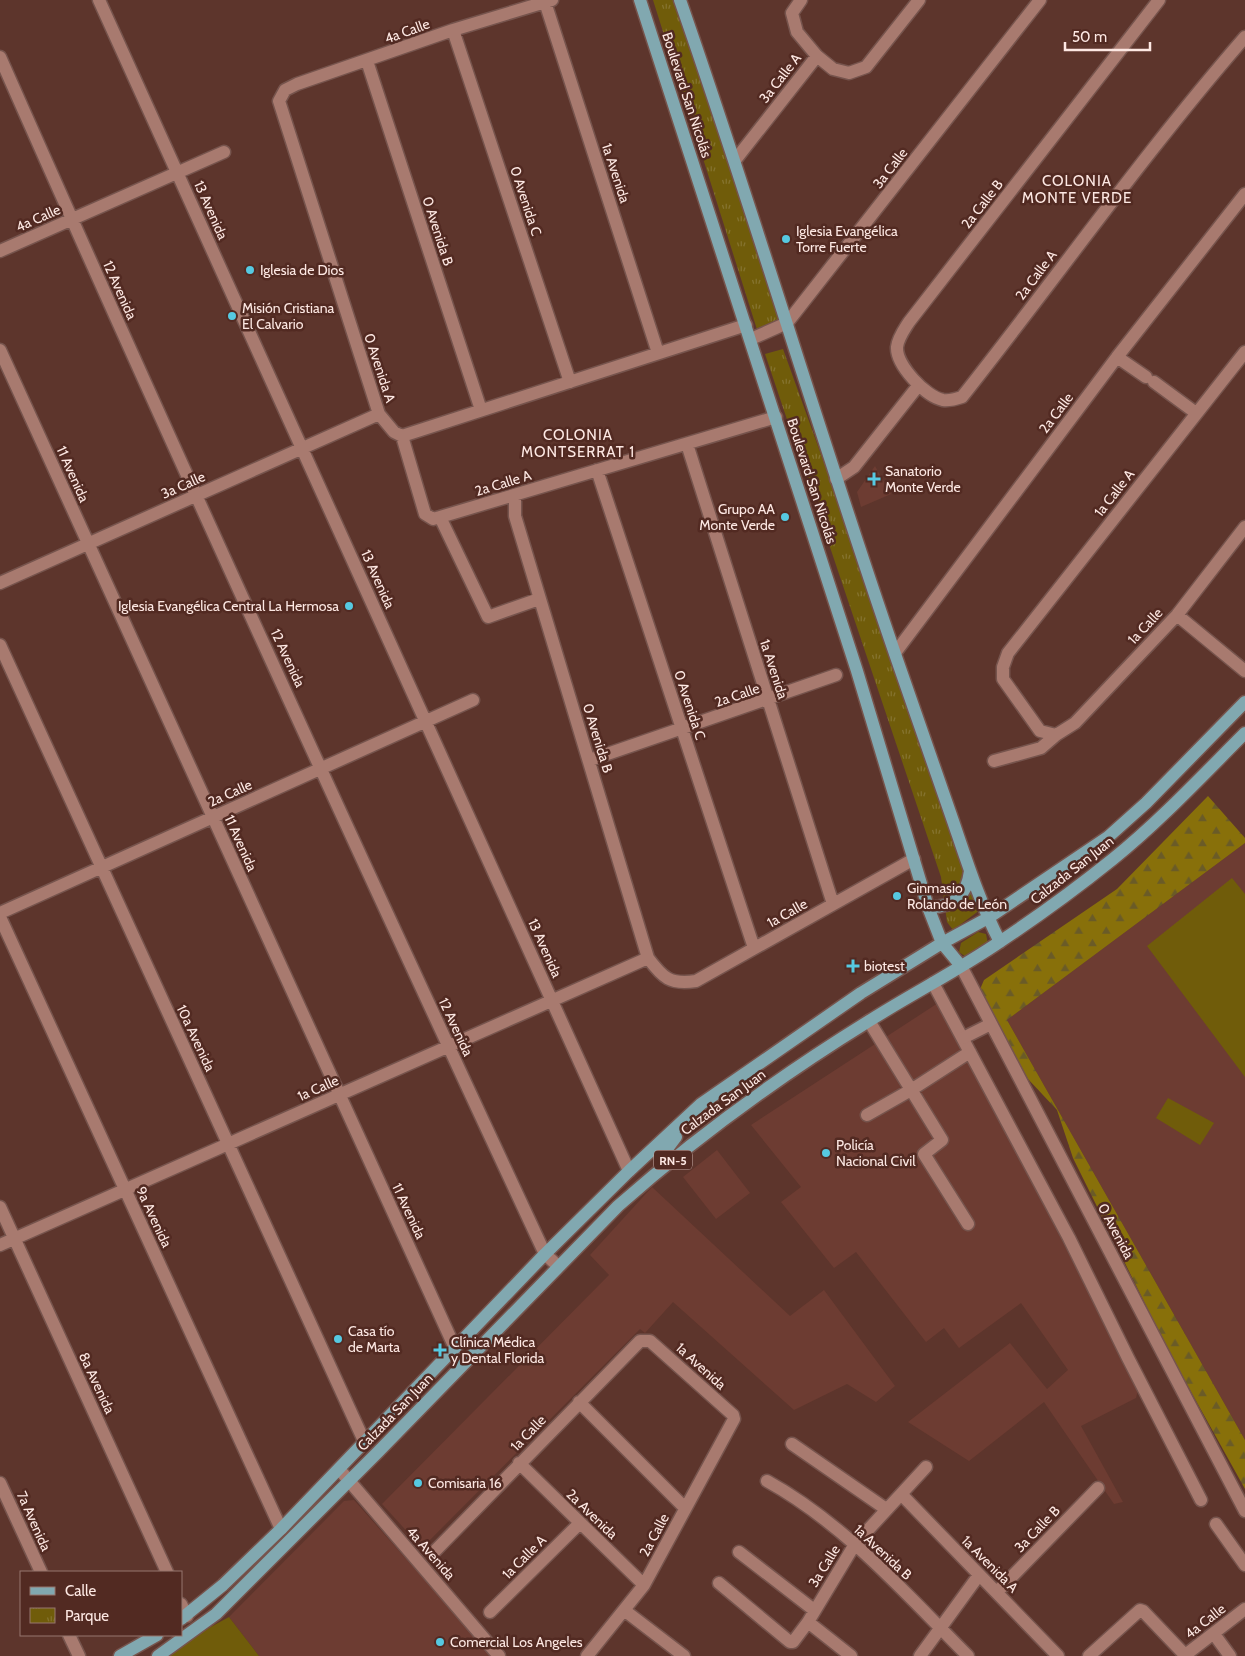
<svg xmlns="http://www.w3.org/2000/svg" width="1245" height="1656" font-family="Cabin,sans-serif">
<defs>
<pattern id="forest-firs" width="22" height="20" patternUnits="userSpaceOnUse" patternTransform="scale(1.25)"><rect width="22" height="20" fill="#88700a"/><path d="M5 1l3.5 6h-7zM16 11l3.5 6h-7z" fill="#6a5b27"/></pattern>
<pattern id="park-tufts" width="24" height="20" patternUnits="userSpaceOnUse" patternTransform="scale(1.25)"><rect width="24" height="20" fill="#705c0a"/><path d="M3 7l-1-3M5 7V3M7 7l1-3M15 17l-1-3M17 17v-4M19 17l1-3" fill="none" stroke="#85732e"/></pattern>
</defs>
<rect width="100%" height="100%" fill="#5d352c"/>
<path fill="#6d3c32" d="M875,466L891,494L861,507L857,492Z
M1245,843V1440L1007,1020Z
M938,1003L942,1005L1138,1390L1136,1398L1081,1426L1123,1502L1114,1504L1044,1402L969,1461L908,1422L1010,1343L1047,1389L1068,1370L1021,1303L959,1348L944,1328L926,1342L856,1252L834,1268L781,1202L801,1187L751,1125Z
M717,1150L750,1193L716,1219L683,1177Z
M652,1187L790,1316L824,1290L895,1386L876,1402L847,1384L794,1410L673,1302L645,1333L640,1329L422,1548L382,1504L609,1275L590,1255Z
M354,1500L492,1656H259L229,1617L344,1501Z"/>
<path fill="#705c0a" d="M1232,878L1245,894V1077L1147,946Z
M978,932L986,934L988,944L966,957L959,952L961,943Z
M1168,1098L1214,1123L1200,1145L1156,1118Z
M229,1617L259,1656H157Z"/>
<path fill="url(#forest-firs)" d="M1208,796L1245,838V843L1007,1020L1245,1440V1489L1170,1354L1073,1158L1057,1110L1028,1079L982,996L981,987L984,980L1117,889Z"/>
<path fill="url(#park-tufts)" d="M653,0H677L783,330L760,339Z
M783,349L984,907L953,930L947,922L941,877L765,354Z"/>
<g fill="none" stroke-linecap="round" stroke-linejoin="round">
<g stroke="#76544d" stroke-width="15">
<path id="street" d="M99,0L629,1171
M801,0L792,13L797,32L817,56L833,69L849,73L866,67L919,0
M1159,0L909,322C904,330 898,338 897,347C896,365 926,397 943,400C950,401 956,399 962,397C1057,277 1145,152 1245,37
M545,2L658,353
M453,30L570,382
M0,57C177,458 360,857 545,1254L558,1266
M367,61L481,410
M736,159L817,56
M0,251L224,152
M751,339L787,323L1040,0
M0,350L455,1348
M1117,357L1146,377
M1154,382L1196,413
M402,436L746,325
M687,444L833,904
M597,470L754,948
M836,479L854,467L918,386
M515,495V516L648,958C663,978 670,985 696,981L914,859
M440,517L776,417
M0,583L379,414
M539,599L488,617L440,517L433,519L425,514L402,436L394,432L379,414L279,101L285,90L297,84L453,30L552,0
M1177,615L1245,671
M0,645L365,1443
M895,653L1117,357L1245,194
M1056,735L1040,731L1003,679V667L1008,653L1245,352
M590,760L836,675
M994,761L1041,748L1056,735L1075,723L1177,615L1245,527
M0,913L473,700
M0,917L281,1529
M933,983L1069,1238L1128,1358L1201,1500
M869,1021L942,1140L924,1154L968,1224
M867,1115L911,1090L970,1052
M0,1207L167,1572
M0,1245L648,958
M579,1402L685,1508
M792,1444L886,1509
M519,1463L644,1585
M767,1481C845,1524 906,1594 968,1656
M0,1483L41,1572
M901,1494L1058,1656
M1216,1524L1245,1565
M435,1551L640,1341H650L733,1415L734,1419L644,1585L587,1656
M739,1552L814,1610
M719,1583L790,1642H793L808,1622L855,1544L926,1467
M997,1592L1098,1488
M181,1604L187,1616
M624,1610L684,1656
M490,1612L579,1524
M808,1622L851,1656
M1214,1634L1230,1656
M69,1635L79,1656
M920,1656L979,1575
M1089,1656L1140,1610L1143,1611L1185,1655
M1184,1656L1245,1609"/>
</g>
<g stroke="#76544d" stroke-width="15">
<path id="secondary" d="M961,966L1245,1511
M963,1038L991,1024
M339,1469L499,1656"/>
</g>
<g stroke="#76544d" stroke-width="15">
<path id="primary" d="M640,0L857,671L928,907L942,943L961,966
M680,0C758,223 824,451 902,674C919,723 936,772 953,821C967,862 980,903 1000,942
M928,907C953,908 967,896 970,871
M664,1167V1153L676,1137
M181,1619L223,1585L281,1529L545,1254L629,1171L701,1104L861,993L942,943L988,918L1108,837L1146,803L1245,702
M120,1656L157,1635
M158,1656L216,1614L378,1452L618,1206C696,1137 780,1076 869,1021C913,993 959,970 1001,941C1040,915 1077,888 1113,859C1160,821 1202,776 1245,733"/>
</g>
<use href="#street" stroke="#a87a6f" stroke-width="12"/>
<use href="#secondary" stroke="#a87a6f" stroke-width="12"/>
<use href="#primary" stroke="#81a8b0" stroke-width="12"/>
</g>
<g fill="#56c9e1" stroke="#522a22" stroke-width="2">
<circle cx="786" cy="239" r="5"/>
<circle cx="250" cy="270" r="5"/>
<circle cx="232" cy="316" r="5"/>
<path d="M871.5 471.5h5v5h5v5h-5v5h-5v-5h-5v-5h5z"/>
<circle cx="785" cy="517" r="5"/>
<circle cx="349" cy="606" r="5"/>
<circle cx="897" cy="896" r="5"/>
<path d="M850.5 958.5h5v5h5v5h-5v5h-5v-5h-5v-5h5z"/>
<circle cx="826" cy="1153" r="5"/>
<circle cx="338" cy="1339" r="5"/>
<path d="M437.5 1342.5h5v5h5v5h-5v5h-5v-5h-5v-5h5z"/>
<circle cx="418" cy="1483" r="5"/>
<circle cx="440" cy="1642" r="5"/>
</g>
<g text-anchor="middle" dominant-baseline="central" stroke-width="5" stroke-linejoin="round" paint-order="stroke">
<rect fill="#522a22" stroke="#caafa9" stroke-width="1" x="654" y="1150.5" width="38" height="19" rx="4"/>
<g font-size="12" font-weight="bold" fill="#fde8e3">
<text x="673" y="1160">RN-5</text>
</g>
<g font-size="14" fill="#fde8e3" stroke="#522a22">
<text transform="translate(407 31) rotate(-20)">4a Calle</text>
<text transform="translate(780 78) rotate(-52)">3a Calle A</text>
<text transform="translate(687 95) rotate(72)">Boulevard San Nicolás</text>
<text transform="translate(890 168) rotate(-52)">3a Calle</text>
<text transform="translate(616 173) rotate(72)">1a Avenida</text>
<text transform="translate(526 201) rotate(72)">0 Avenida C</text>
<text transform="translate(982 204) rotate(-52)">2a Calle B</text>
<text transform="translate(211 210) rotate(66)">13 Avenida</text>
<text transform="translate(38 218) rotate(-24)">4a Calle</text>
<text transform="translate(438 231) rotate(72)">0 Avenida B</text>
<text transform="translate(1036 275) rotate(-53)">2a Calle A</text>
<text transform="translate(120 290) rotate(66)">12 Avenida</text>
<text transform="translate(380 368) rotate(72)">0 Avenida A</text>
<text transform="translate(1056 413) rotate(-53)">2a Calle</text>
<text transform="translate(73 474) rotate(66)">11 Avenida</text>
<text transform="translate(812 481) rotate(72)">Boulevard San Nicolás</text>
<text transform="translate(503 483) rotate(-17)">2a Calle A</text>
<text transform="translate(183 485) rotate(-24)">3a Calle</text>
<text transform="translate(1114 493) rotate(-52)">1a Calle A</text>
<text transform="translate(378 579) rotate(66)">13 Avenida</text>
<text transform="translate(1145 626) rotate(-47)">1a Calle</text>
<text transform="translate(288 658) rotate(65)">12 Avenida</text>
<text transform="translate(774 669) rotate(72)">1a Avenida</text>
<text transform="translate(737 695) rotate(-19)">2a Calle</text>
<text transform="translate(690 705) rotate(72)">0 Avenida C</text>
<text transform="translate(598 738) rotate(73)">0 Avenida B</text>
<text transform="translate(230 793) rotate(-24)">2a Calle</text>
<text transform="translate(241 843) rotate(66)">11 Avenida</text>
<text transform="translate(1072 870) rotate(-38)">Calzada San Juan</text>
<text transform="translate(787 913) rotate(-29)">1a Calle</text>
<text transform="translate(545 948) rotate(66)">13 Avenida</text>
<text transform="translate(456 1027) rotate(65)">12 Avenida</text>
<text transform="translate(196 1038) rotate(65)">10a Avenida</text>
<text transform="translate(318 1088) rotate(-24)">1a Calle</text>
<text transform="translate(723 1102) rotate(-36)">Calzada San Juan</text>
<text transform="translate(409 1211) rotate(65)">11 Avenida</text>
<text transform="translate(154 1217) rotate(65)">9a Avenida</text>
<text transform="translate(1116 1231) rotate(62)">0 Avenida</text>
<text transform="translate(701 1366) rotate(42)">1a Avenida</text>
<text transform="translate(97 1383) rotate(65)">8a Avenida</text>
<text transform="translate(395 1412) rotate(-46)">Calzada San Juan</text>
<text transform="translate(528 1433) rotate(-46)">1a Calle</text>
<text transform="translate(592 1514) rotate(44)">2a Avenida</text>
<text transform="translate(34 1521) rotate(66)">7a Avenida</text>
<text transform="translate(1037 1529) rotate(-46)">3a Calle B</text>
<text transform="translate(654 1535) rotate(-62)">2a Calle</text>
<text transform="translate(883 1552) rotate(43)">1a Avenida B</text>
<text transform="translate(431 1553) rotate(49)">4a Avenida</text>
<text transform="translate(524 1557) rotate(-45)">1a Calle A</text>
<text transform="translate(990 1564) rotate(45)">1a Avenida A</text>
<text transform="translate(824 1566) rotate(-58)">3a Calle</text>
<text transform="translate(1205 1621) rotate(-38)">4a Calle</text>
</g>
<g font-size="14" fill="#fde8e3" stroke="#522a22" text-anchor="start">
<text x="796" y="231">Iglesia Evangélica<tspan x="796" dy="16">Torre Fuerte</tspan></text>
<text x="260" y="270">Iglesia de Dios</text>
<text x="242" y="308">Misión Cristiana<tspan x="242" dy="16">El Calvario</tspan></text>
<text x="885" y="471">Sanatorio<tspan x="885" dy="16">Monte Verde</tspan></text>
<text x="775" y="509" text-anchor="end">Grupo AA<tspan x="775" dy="16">Monte Verde</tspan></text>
<text x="339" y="606" text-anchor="end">Iglesia Evangélica Central La Hermosa</text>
<text x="907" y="888">Ginmasio<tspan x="907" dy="16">Rolando de León</tspan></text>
<text x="864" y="966">biotest</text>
<text x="836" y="1145">Policía<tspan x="836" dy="16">Nacional Civil</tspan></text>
<text x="348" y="1331">Casa tío<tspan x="348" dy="16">de Marta</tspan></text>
<text x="451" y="1342">Clínica Médica<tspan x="451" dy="16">y Dental Florida</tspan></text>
<text x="428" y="1483">Comisaria 16</text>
<text x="450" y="1642">Comercial Los Angeles</text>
</g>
<g font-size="15" letter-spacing="1" fill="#fde8e3" stroke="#522a22">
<text x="1077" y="181">COLONIA<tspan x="1077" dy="17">MONTE VERDE</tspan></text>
<text x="578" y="435">COLONIA<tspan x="578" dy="17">MONTSERRAT 1</tspan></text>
</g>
</g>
<rect x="20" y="1571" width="162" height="65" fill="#522a22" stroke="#96766f"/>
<rect x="30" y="1587" width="25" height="8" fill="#81a8b0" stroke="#96766f"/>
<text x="65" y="1596" font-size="15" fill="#fde8e3">Calle</text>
<rect x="30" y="1608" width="25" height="15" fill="url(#park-tufts)" stroke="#96766f"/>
<text x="65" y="1621" font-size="15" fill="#fde8e3">Parque</text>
<path d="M1065 42v8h85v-8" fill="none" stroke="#fde8e3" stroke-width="2.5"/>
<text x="1072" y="42" font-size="15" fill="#fde8e3" stroke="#522a22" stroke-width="4" paint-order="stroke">50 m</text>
</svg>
